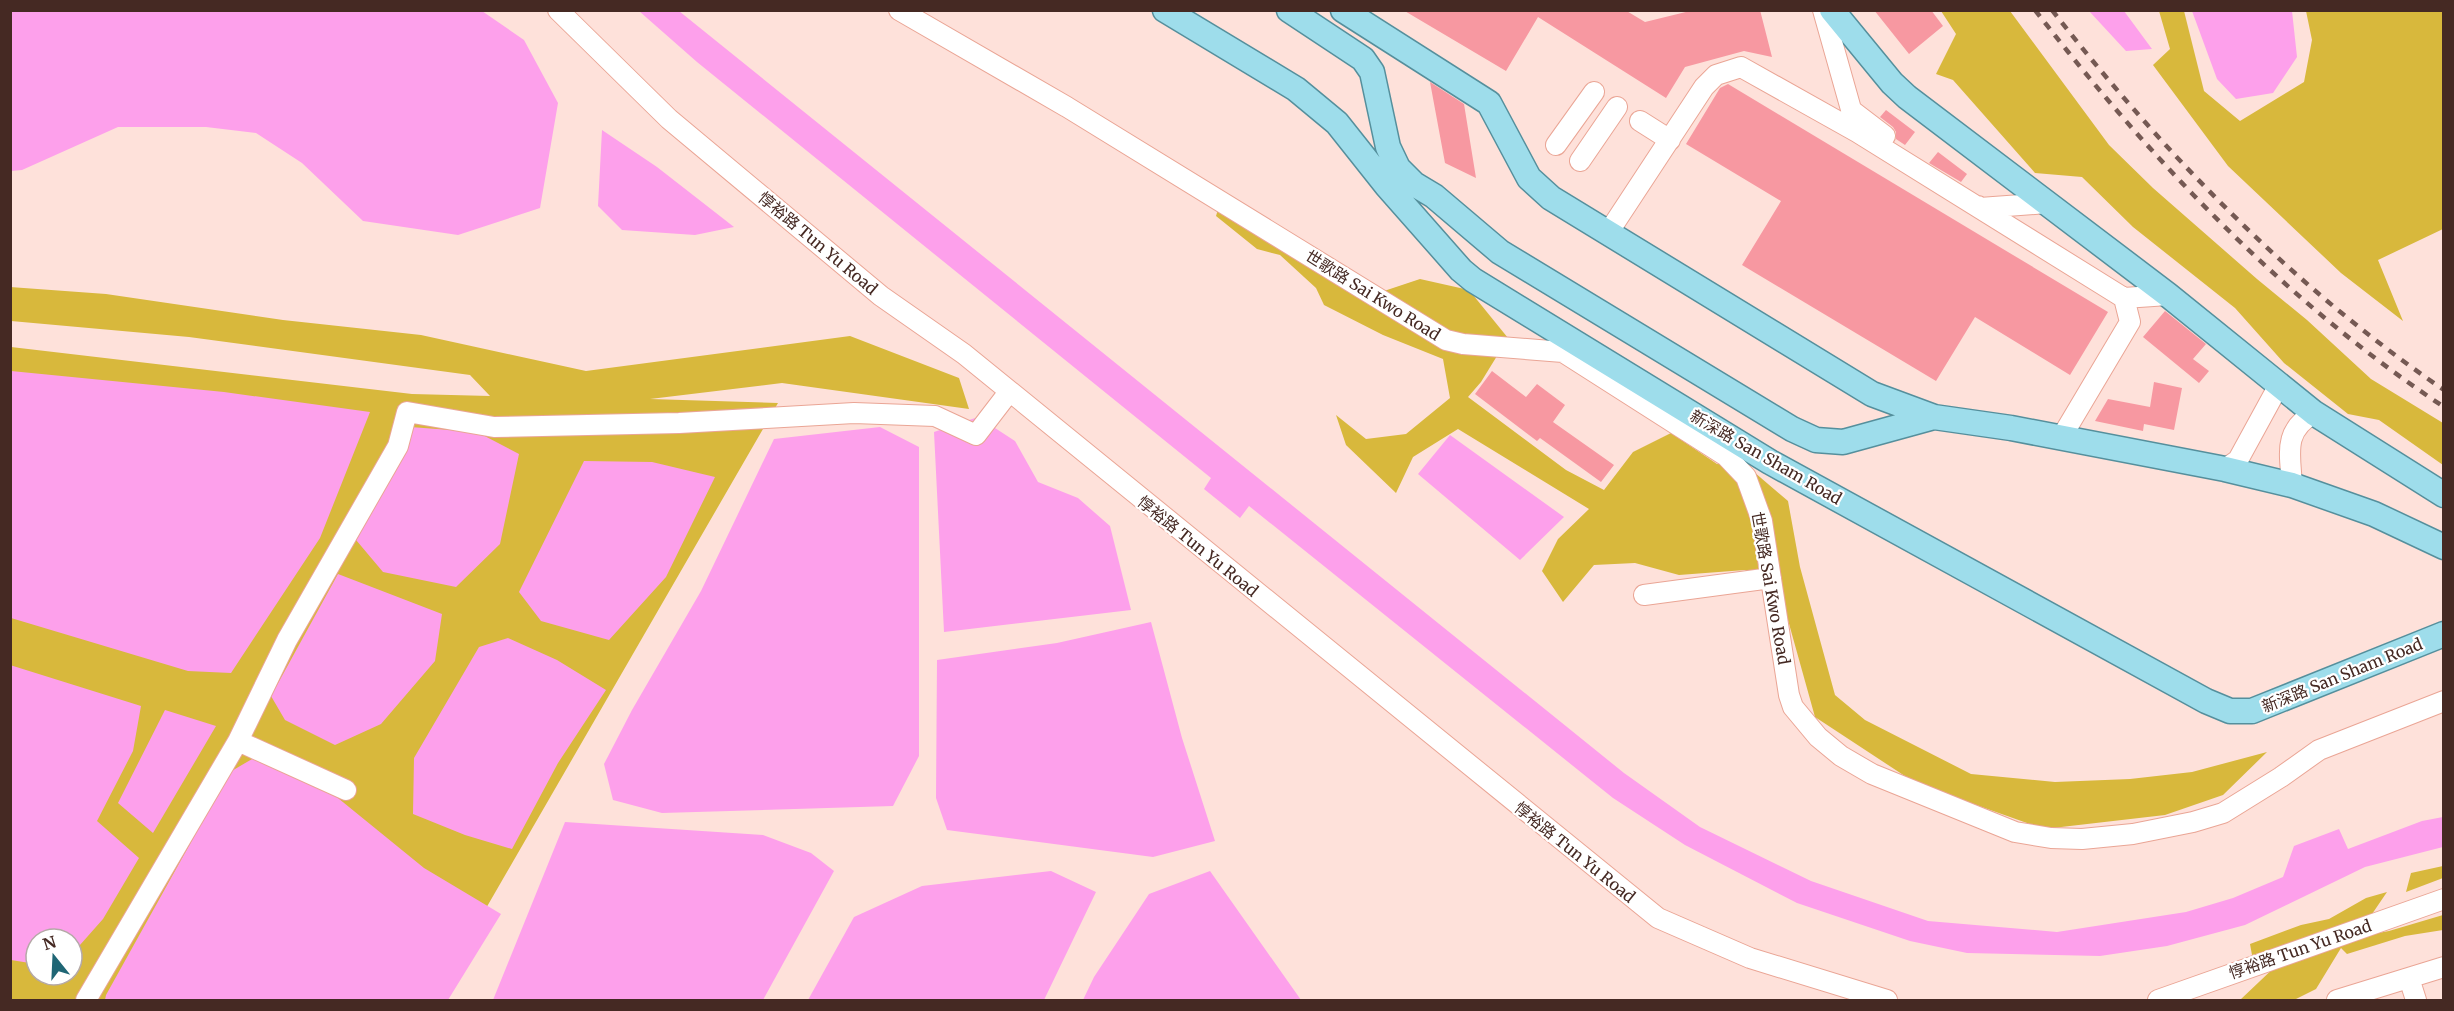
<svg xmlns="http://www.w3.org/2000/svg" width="2454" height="1011" font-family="Merriweather,'Noto Sans SC',serif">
<rect width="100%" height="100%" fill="#fee1da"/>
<path fill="#d8b83c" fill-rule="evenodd" d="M1941,11H2010L2109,145L2153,188L2257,279L2307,320L2371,379L2443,423V465L2379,420L2348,414L2284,363L2235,308L2133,227L2082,177L2035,173L1953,80L1936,74L1956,34Z
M2159,11H2184L2204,91L2240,121L2304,82L2312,40L2306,11H2443V229L2378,260L2403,321L2341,273L2228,166L2153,65L2170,49Z
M1222,196L1378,293L1420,279L1469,290L1508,338L1481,382L1468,397L1566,470L1604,490L1633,452L1671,433L1717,464L1747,466L1788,501L1800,567L1835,695L1865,720L1971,774L2055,782L2130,779L2192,772L2267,752L2223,795L2165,815L2044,829L1917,784L1815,717L1781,595L1745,570L1679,575L1635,563L1594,565L1563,602L1542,571L1558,539L1589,509L1458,429L1413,457L1396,493L1346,445L1336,415L1366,439L1406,434L1450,398L1443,359L1383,335L1324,305L1316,288L1280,255L1257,249L1216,216Z
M10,287L106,294L283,320L421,335L586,371L850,336L959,378L969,409L782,383L650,399L778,403L433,1000H11V347L412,394L490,396L470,375L189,337L11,321ZM36,939H72V975H36Z
M2443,866V878L2406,892L2411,873Z
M2387,892L2370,917L2308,939L2252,955L2250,944L2301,925L2329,919L2366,898Z
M2443,915V930L2405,936L2347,954L2341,948L2316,989L2294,1000H2240L2279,963L2346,939L2389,931Z"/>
<path fill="#fda0eb" d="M11,10L482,11L524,40L558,103L540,208L458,235L363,221L302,163L256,133L206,127H118L22,170L11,171Z
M639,11H679L1624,773L1700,827L1811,881L1928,921L2057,932L2186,912L2233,898L2283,877L2294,846L2339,829L2348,849L2422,821L2443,817V847L2365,867L2245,925L2167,946L2100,956L1967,953L1910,941L1797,903L1685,845L1613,798L1249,506L1240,518L1204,489L1211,478L697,62Z
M2089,11H2124L2152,49L2126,51Z
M2192,11H2292L2297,57L2273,93L2236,99L2217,79Z
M602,130L657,167L734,227L695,235L622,230L598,206Z
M11,371L224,392L370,412L320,538L231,673L188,671L11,618Z
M978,417L1015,441L1038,482L1078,498L1110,526L1131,610L944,632L934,432Z
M397,426L477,432L519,454L500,544L456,587L383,572L351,534Z
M880,427L919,447V756L893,806L662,813L613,800L604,764L632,710L701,591L774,439Z
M1450,435L1564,517L1520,560L1418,474Z
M584,461L652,462L715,477L666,577L609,640L541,621L519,592Z
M338,574L442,614L435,661L381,724L335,745L285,720L271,696Z
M1151,622L1182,738L1215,841L1153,857L947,830L936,798L937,660L1057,643Z
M508,638L557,660L606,690L558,763L512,849L465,835L413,814L414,758L479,647Z
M10,665L141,706L133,751L97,821L139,858L103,919L72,954V939H36V964L11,960Z
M165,710L216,726L153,833L118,803Z
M274,746L424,868L501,914L448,1000H105L106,995L230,772Z
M565,822L763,835L811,853L834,871L763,1000H493Z
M1051,871L1096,892L1044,1000H808L854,917L922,886Z
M1210,871L1301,1000H1083L1094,977L1149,894Z"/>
<path fill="#f798a1" d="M1403,10H1625L1645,22L1694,10H1760L1772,57L1744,51L1685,67L1666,98L1538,17L1506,71Z
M1874,10H1931L1943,26L1909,54Z
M1430,82L1464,104L1476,178L1445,163Z
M1728,84L2108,312L2070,375L1975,317L1936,381L1742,265L1781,201L1686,144L1720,88Z
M1886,110L1915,132L1905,145L1896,139V132L1893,127L1880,117Z
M1938,152L1967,174L1961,182L1929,163Z
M2165,311L2206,344L2193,359L2209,371L2199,383L2143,337Z
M1492,371L1526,397L1537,384L1565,405L1553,422L1614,465L1601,482L1540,438L1537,441L1475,394Z
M2154,382L2182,388L2174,430L2144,424L2143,431L2095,421L2108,399L2150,407Z"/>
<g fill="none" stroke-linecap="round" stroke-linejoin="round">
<g stroke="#eaa595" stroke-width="22">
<path id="minor" d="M558,10L669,119L881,296L964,354L1658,918L1750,958L1887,1000
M899,10L1067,107L1446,340L1463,344L1563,352L1726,456L1746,477L1762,521L1789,695L1793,707L1818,737L1841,756L1872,774L2015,832L2051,838L2082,839L2133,834L2193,822L2223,813L2281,777L2319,750L2444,701
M1823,10L1854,120
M1851,110L1885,136
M1640,121L1670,140
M1556,145L1594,92
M1580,161L1617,107
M1978,206L1980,208L2047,203
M1608,233L1704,87L1716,75L1741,67L1857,132L2124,298L2168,295
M2061,438L2130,322L2124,298
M2225,469L2238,460L2279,385
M2292,485C2290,453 2283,431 2314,413
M1644,595L1771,578
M238,741L346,790
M2409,978L2416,1000
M86,1000L238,741L287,640L398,446L407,412L494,427L679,423L854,413L935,416L976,435L1009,392
M2158,1000L2444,899
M2337,1000L2444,967"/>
</g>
<g stroke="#558f9c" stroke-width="27">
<path id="major" d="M1165,10L1296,89L1337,123L1387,186L1461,270L1473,280L1770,462L2206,701L2230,711H2252L2444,634
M1289,10L1363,59L1372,72L1388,147L1398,168L1414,184L1434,196L1500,252L1792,429L1816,440L1843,442L1934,417
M1343,10L1489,103L1529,178L1551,198L1872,394L1934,417L2011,428L2225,469L2292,485L2374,514L2444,547
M1832,10L1892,83L1907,97L2168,295L2314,413L2444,495"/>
</g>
<use href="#minor" stroke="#fff" stroke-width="20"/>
<use href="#major" stroke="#9eddeb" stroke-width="24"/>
<path stroke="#755953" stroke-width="4.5" stroke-dasharray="8 8" stroke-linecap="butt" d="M2035,10C2152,161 2284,301 2444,407
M2052,10C2165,155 2292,286 2444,390"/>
</g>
<g text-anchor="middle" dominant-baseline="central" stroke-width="4.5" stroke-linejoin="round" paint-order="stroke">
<g font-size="16" fill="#452923" stroke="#fff">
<text transform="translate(818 243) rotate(40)">惇裕路 Tun Yu Road</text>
<text transform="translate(1373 295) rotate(32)">世歌路 Sai Kwo Road</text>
<text transform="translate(1766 457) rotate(30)">新深路 San Sham Road</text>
<text transform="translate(1198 546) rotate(39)">惇裕路 Tun Yu Road</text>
<text transform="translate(1771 588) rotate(80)">世歌路 Sai Kwo Road</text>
<text transform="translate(2342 675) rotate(-22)">新深路 San Sham Road</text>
<text transform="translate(1575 852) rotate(39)">惇裕路 Tun Yu Road</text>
<text transform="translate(2300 949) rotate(-19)">惇裕路 Tun Yu Road</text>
</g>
</g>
<rect width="2454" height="1011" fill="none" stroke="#452923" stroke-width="24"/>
<g transform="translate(54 957) rotate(342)"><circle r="28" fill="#ffffff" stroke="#b5a9a7" stroke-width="1.5"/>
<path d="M0-4.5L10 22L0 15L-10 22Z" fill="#1f6675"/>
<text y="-9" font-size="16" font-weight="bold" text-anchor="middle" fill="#452923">N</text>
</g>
</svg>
